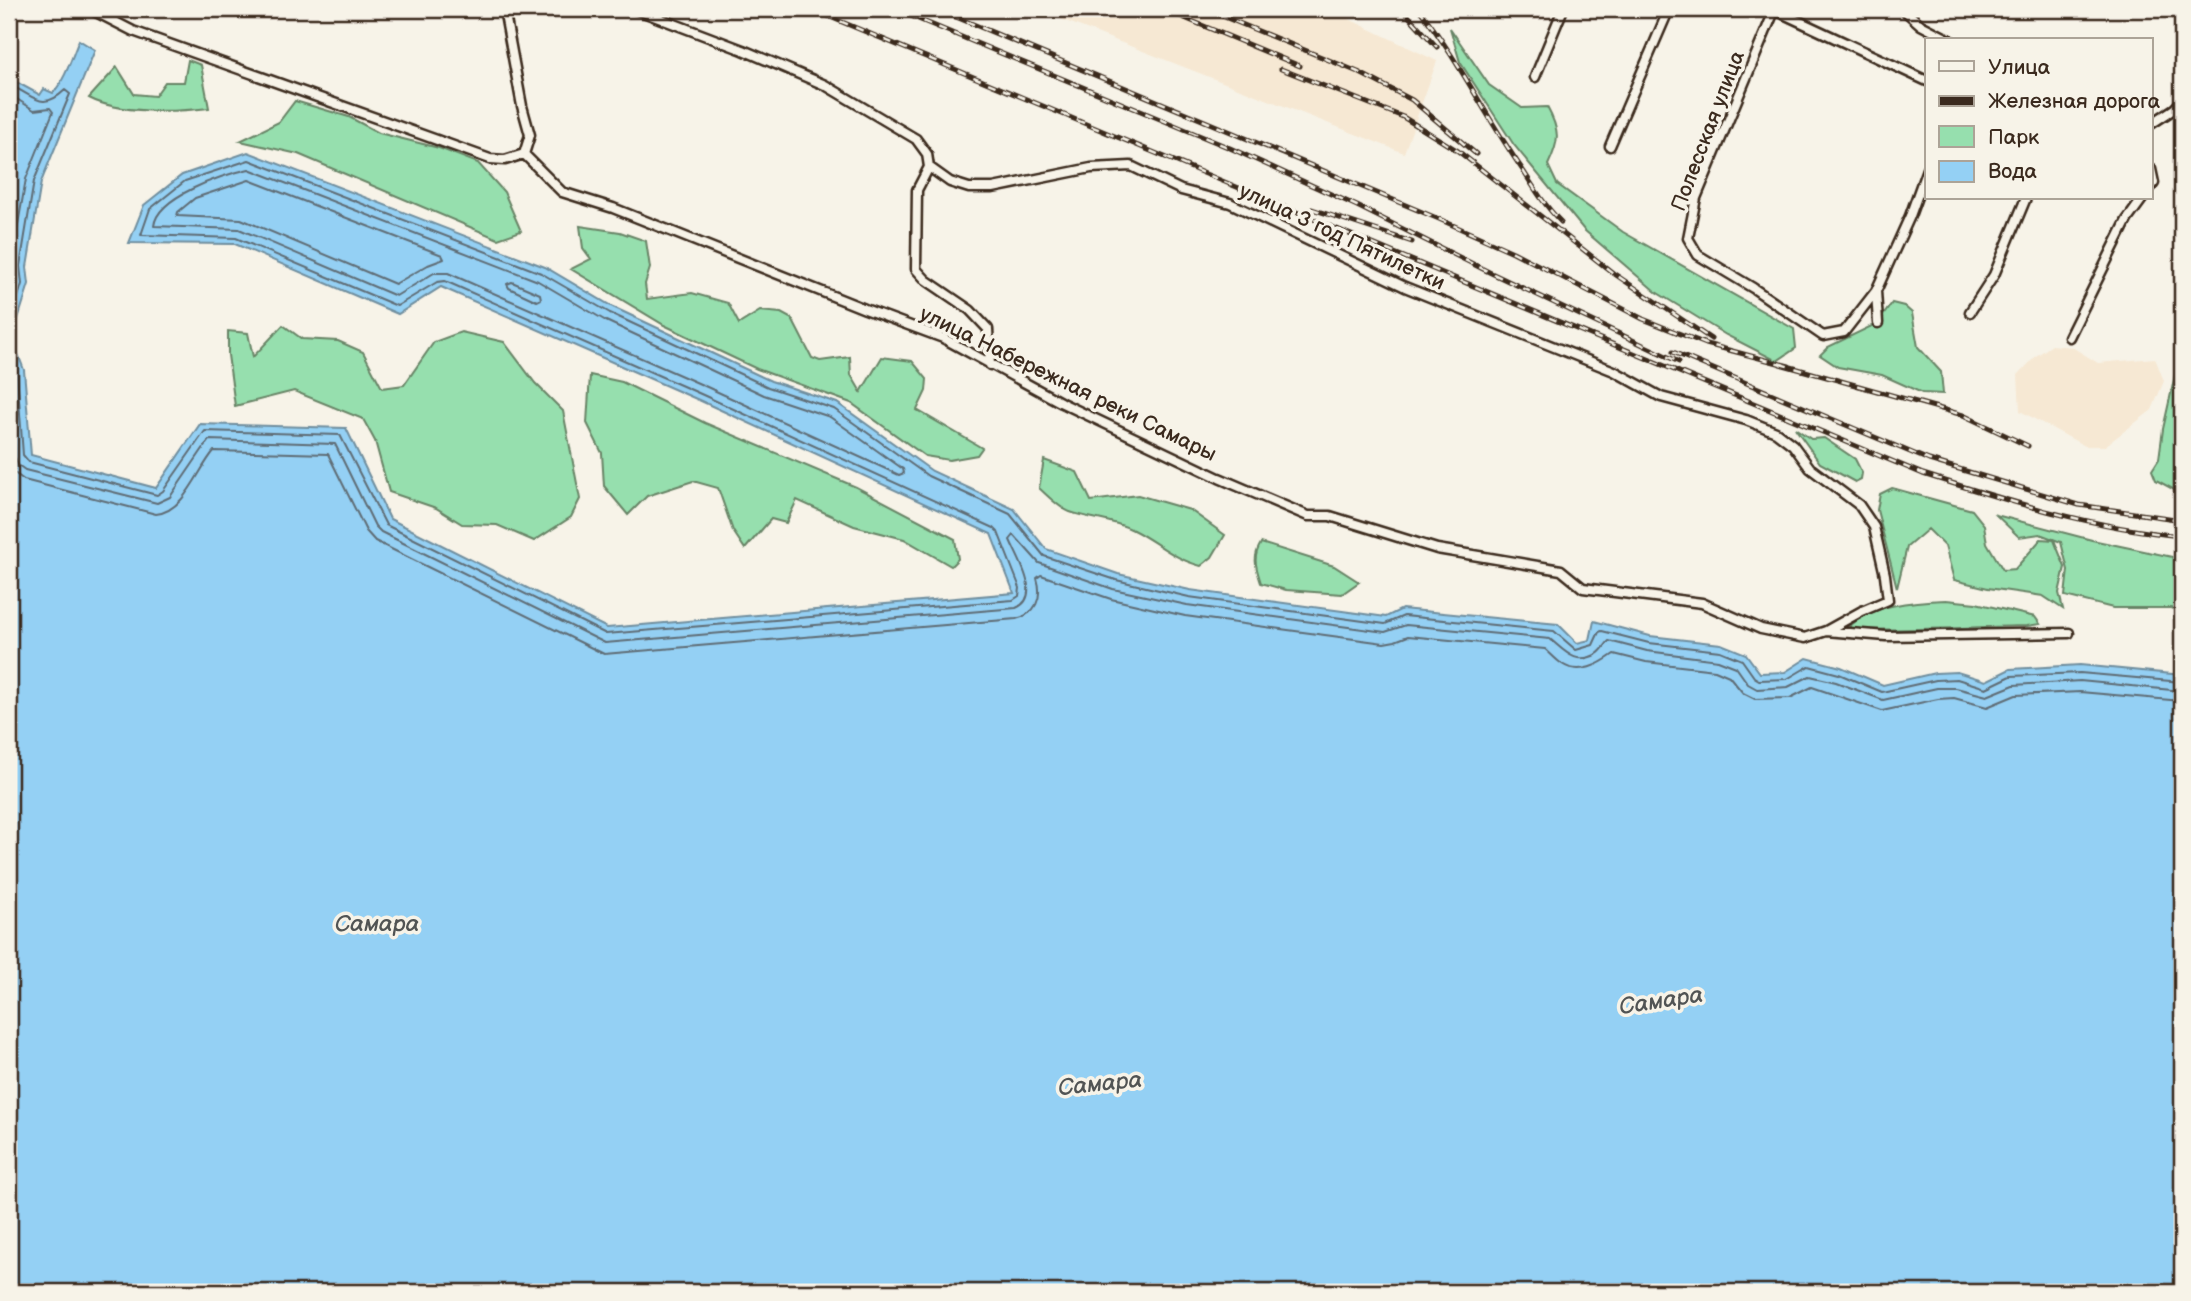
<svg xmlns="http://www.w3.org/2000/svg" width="2191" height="1301" font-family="'Balsamiq Sans',sans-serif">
<rect width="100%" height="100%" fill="#f7f3e8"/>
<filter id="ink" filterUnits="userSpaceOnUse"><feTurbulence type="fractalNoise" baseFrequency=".0143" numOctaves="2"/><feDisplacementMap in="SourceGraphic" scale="14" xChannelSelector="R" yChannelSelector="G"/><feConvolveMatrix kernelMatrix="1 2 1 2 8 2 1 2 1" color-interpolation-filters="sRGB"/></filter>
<g filter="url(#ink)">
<path fill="#f6e8d3" d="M1035,9H1328L1437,61L1404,153Z
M2052,345L2072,347L2098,363L2155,358L2164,381L2152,410L2105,446H2085L2020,411L2018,375L2036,356Z"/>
<path fill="#96dfae" stroke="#688466" stroke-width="2" d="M1450,28L1489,85L1522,108L1547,107C1560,131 1560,140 1548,165L1557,184L1623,232L1794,329L1796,348L1777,361L1726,335L1656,292L1584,230L1514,145L1460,62Z
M188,60L201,65L209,108C175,112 120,114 89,98L117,67L134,94L155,96L165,82H184Z
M295,101L349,117L379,133L439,148L478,163L504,192L521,231L498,239L298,154L240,141L279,122Z
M580,226L620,232L646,241L650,268L645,284L647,299L692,293L728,303L739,324L760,311L781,313L792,319L812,358L820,361L850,357L851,375L861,392L882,357L912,361L927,379L926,391L917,410L982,448L977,455L949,460L925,456L851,403L757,369L664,325L571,269L591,259L583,248Z
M1892,303L1904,306L1912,313L1918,347L1941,372L1943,394L1922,393L1882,375L1838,367L1820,355L1828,347L1878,323Z
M283,325L302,339L338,341L363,352L382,388L404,385L434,342L461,332L504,342L535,383L563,411L580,499L571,517L534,541L497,525L462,524L436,508L389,492L375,441L363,419L294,391L235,406L228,355V331L248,333L253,357Z
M2182,344V494L2156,480L2152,470L2159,459L2163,429Z
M590,375L622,382L705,423L856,487L955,539L958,559L951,566L904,539L854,526L797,500L786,523L771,519L745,549L733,531L718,488L693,481L647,496L628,515L604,486L602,453L587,423Z
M1795,428L1811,439L1824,438L1855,459L1862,473L1861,479L1855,482L1820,463Z
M1044,460L1077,472L1091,501L1138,495L1190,510L1225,535L1212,557L1201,566C1175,560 1157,542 1133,530C1113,520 1090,519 1070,512C1059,508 1048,496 1039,488Z
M1892,488L1972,510L1984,525L1987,543L2003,570L2015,569L2041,539L2054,540L2065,567L2059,593L2063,609L2043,596L1988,588L1954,580L1945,546L1928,529L1907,547L1897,588L1877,510L1880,494Z
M1996,515L2092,540L2182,559V611L2170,608H2113L2065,596L2068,570L2061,542L2040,534L2019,537Z
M1261,543L1334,566L1359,582L1342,594L1286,590L1261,583C1256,567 1252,558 1261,543Z
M1946,600L1976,603L2035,617L2040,624L2027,626C1967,627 1907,631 1847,629C1870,604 1915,601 1946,600Z"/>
<path fill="#94d0f4" stroke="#708e9e" stroke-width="2" d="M79,40L95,50L41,182L27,267L29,284L12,338L24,370L31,455L156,488L200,424L346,428L390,519L607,628L1014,593L991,534L701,401L441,287L398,314L235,244L129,243L144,205L182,175L248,152L545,267L613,307L771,381L837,403L932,471L1014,509L1046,549L1118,574L1190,590L1386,617L1402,609L1558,624L1577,643L1590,640L1594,621L1650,636L1721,644L1746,654L1760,673L1785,672L1807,658L1841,667L1883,685L1935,673L1957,672L1986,681L2010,669L2080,665L2182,675V1292H9V449H11L9,392V279L12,274L9,264V155L16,141L9,139V78L40,95L44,89L53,93C66,78 71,59 79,40Z"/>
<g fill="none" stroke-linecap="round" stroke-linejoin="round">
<path stroke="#5f6c74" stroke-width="2" d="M9,85C33,94 41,113 65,90L70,94L34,181L20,266L22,284L9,326
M9,94L34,110L50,108L53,112L26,179L11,264L13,283L9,297
M249,169L538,281L606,321L764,395L830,417L903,469L904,473L899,475L707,387L448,273H434L396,296L239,229L154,226C157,196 223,175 249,169Z
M249,180L442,255L444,259L428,265L395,284L241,219L177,216L178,212L195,198Z
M512,282L540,294L541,299L537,301L509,288L507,284Z
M9,349L17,372L23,455L29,462L157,495L163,491L205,431L340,435L386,525L606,634L1013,600L1019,596L1020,588L998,532L994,528L703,395L445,281L437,282L397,306L236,238L141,235L150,209L185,181L249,160L541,273L610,313L768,387L834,409L928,476L1010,514L1044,556L1116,580L1189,597L1385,624L1404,616L1554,631L1576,650L1593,645L1599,632L1602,631L1649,643L1720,651L1742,660L1754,677L1759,680L1787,679L1809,666L1839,674L1882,692L1936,680L1957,679L1986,688L2011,676L2080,673L2182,682
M9,377L15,457L18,465L25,470L157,503L170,497L209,440L335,444L375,526L381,532L605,643L1016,608C1043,597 1018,559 1010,540L1014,535L1039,563L1113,589L1187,605L1385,632L1406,625L1550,639C1565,651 1575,666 1597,654C1602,651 1605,645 1609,641L1647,651L1718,660L1736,667L1748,684L1757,689L1788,687L1810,676L1836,682L1883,700L1937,688H1956L1987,696L2014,685L2080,681L2182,691
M9,469L24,480L156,514C185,511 197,471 214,451L328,454L366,531L375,541L604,654L1016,619C1036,614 1043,598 1037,578L1041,575L1111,599L1185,616L1384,643L1395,641L1408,636L1545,649C1551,654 1556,660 1562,664C1580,676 1600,664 1614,654L1646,662L1715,670L1729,676L1743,693L1755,699L1790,698L1812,687L1882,711L1938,699L1954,698L1987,707L2016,695L2080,692L2182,701"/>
<g stroke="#3b2a1e" stroke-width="13">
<path id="minor" d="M90,9L133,31L490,159L505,160L524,154L562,192L613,208L865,309L943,338L1062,403L1219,478L1308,516H1330L1437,549L1561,570L1583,588L1702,603L1761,629L1805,638L1826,631L1886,636L2069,633
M504,9L522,106L530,135L524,154
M635,9L743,50L825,85L916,139L927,154L929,167L950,182L969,188H993L1091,168L1131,166L1181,190L1230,203L1405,287L1614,371L1661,397L1746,420L1776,432L1793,445L1810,468L1859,505L1874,527L1885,575L1888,600L1862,611L1826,631
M1775,9L1696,198L1688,238L1698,255L1753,288L1823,336L1844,332L1876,291
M1903,9L1921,25L1950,40
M2179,9L2182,13
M1775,10L1927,81
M1535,77L1563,9
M2151,124L2174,109L2182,101
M1610,146L1669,9
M929,167L917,190L916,269L926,280L970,310L988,329L990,365
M2151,169L2154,183L2151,187
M1970,312L1994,275L2026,198
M1878,323L1876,291L1910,216L1927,169
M2069,337L2127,220L2143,198"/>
</g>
<use href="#minor" stroke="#f7f3e8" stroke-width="8"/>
<g stroke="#3b2a1e" stroke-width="5">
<path id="rail" d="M811,9L1923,474C2008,501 2093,528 2182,536
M894,9L1230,148L1357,206L1489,272L1679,362
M937,9L1439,219L1513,252L1643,319L1706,344L1789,366
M1163,9L1300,66
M1205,9L1358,72L1412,100L1476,154
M1402,9L1437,47
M1419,9C1458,59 1486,117 1522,169C1534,188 1545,206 1561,222
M1281,69L1403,117L1458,151L1613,273L1711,339
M1312,209L1412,242
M1673,352L1929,460L2079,505L2182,520
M1780,364L1963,415L2028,446"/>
</g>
<use href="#rail" stroke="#f7f3e8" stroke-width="2.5" stroke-dasharray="8" stroke-linecap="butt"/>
</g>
</g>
<g text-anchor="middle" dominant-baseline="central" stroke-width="7" stroke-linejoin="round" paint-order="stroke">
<g font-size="21" fill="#3b2a1e" stroke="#f7f3e8">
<text transform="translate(1708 131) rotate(-69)">Полесская улица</text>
<text transform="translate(1342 237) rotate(25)">улица 3 год Пятилетки</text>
<text transform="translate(1068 384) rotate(26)">улица Набережная реки Самары</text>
</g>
<g font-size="23" font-style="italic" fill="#515454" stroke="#f7f3e8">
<text x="377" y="924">Самара</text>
<text transform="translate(1661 1001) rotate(-9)">Самара</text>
<text transform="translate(1100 1084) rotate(-6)">Самара</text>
</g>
</g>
<rect width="2191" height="1301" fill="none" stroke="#f7f3e8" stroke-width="35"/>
<rect x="18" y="18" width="2156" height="1266" fill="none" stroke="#3b2a1e" stroke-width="2.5" filter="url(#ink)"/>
<rect x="1925" y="38" width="228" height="161" fill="#f7f3e8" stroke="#aca397" stroke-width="2"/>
<rect x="1939" y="61" width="35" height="10" fill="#f7f3e8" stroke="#aca397" stroke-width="2"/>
<text x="1988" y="74" font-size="21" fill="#3b2a1e">Улица</text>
<rect x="1939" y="96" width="35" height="10" fill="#3b2a1e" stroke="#aca397" stroke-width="2"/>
<text x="1988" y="108" font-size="21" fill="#3b2a1e">Железная дорога</text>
<rect x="1939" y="126" width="35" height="21" fill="#96dfae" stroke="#aca397" stroke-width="2"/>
<text x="1988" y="144" font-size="21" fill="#3b2a1e">Парк</text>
<rect x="1939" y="161" width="35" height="21" fill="#94d0f4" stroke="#aca397" stroke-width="2"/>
<text x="1988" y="178" font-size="21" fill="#3b2a1e">Вода</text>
</svg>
